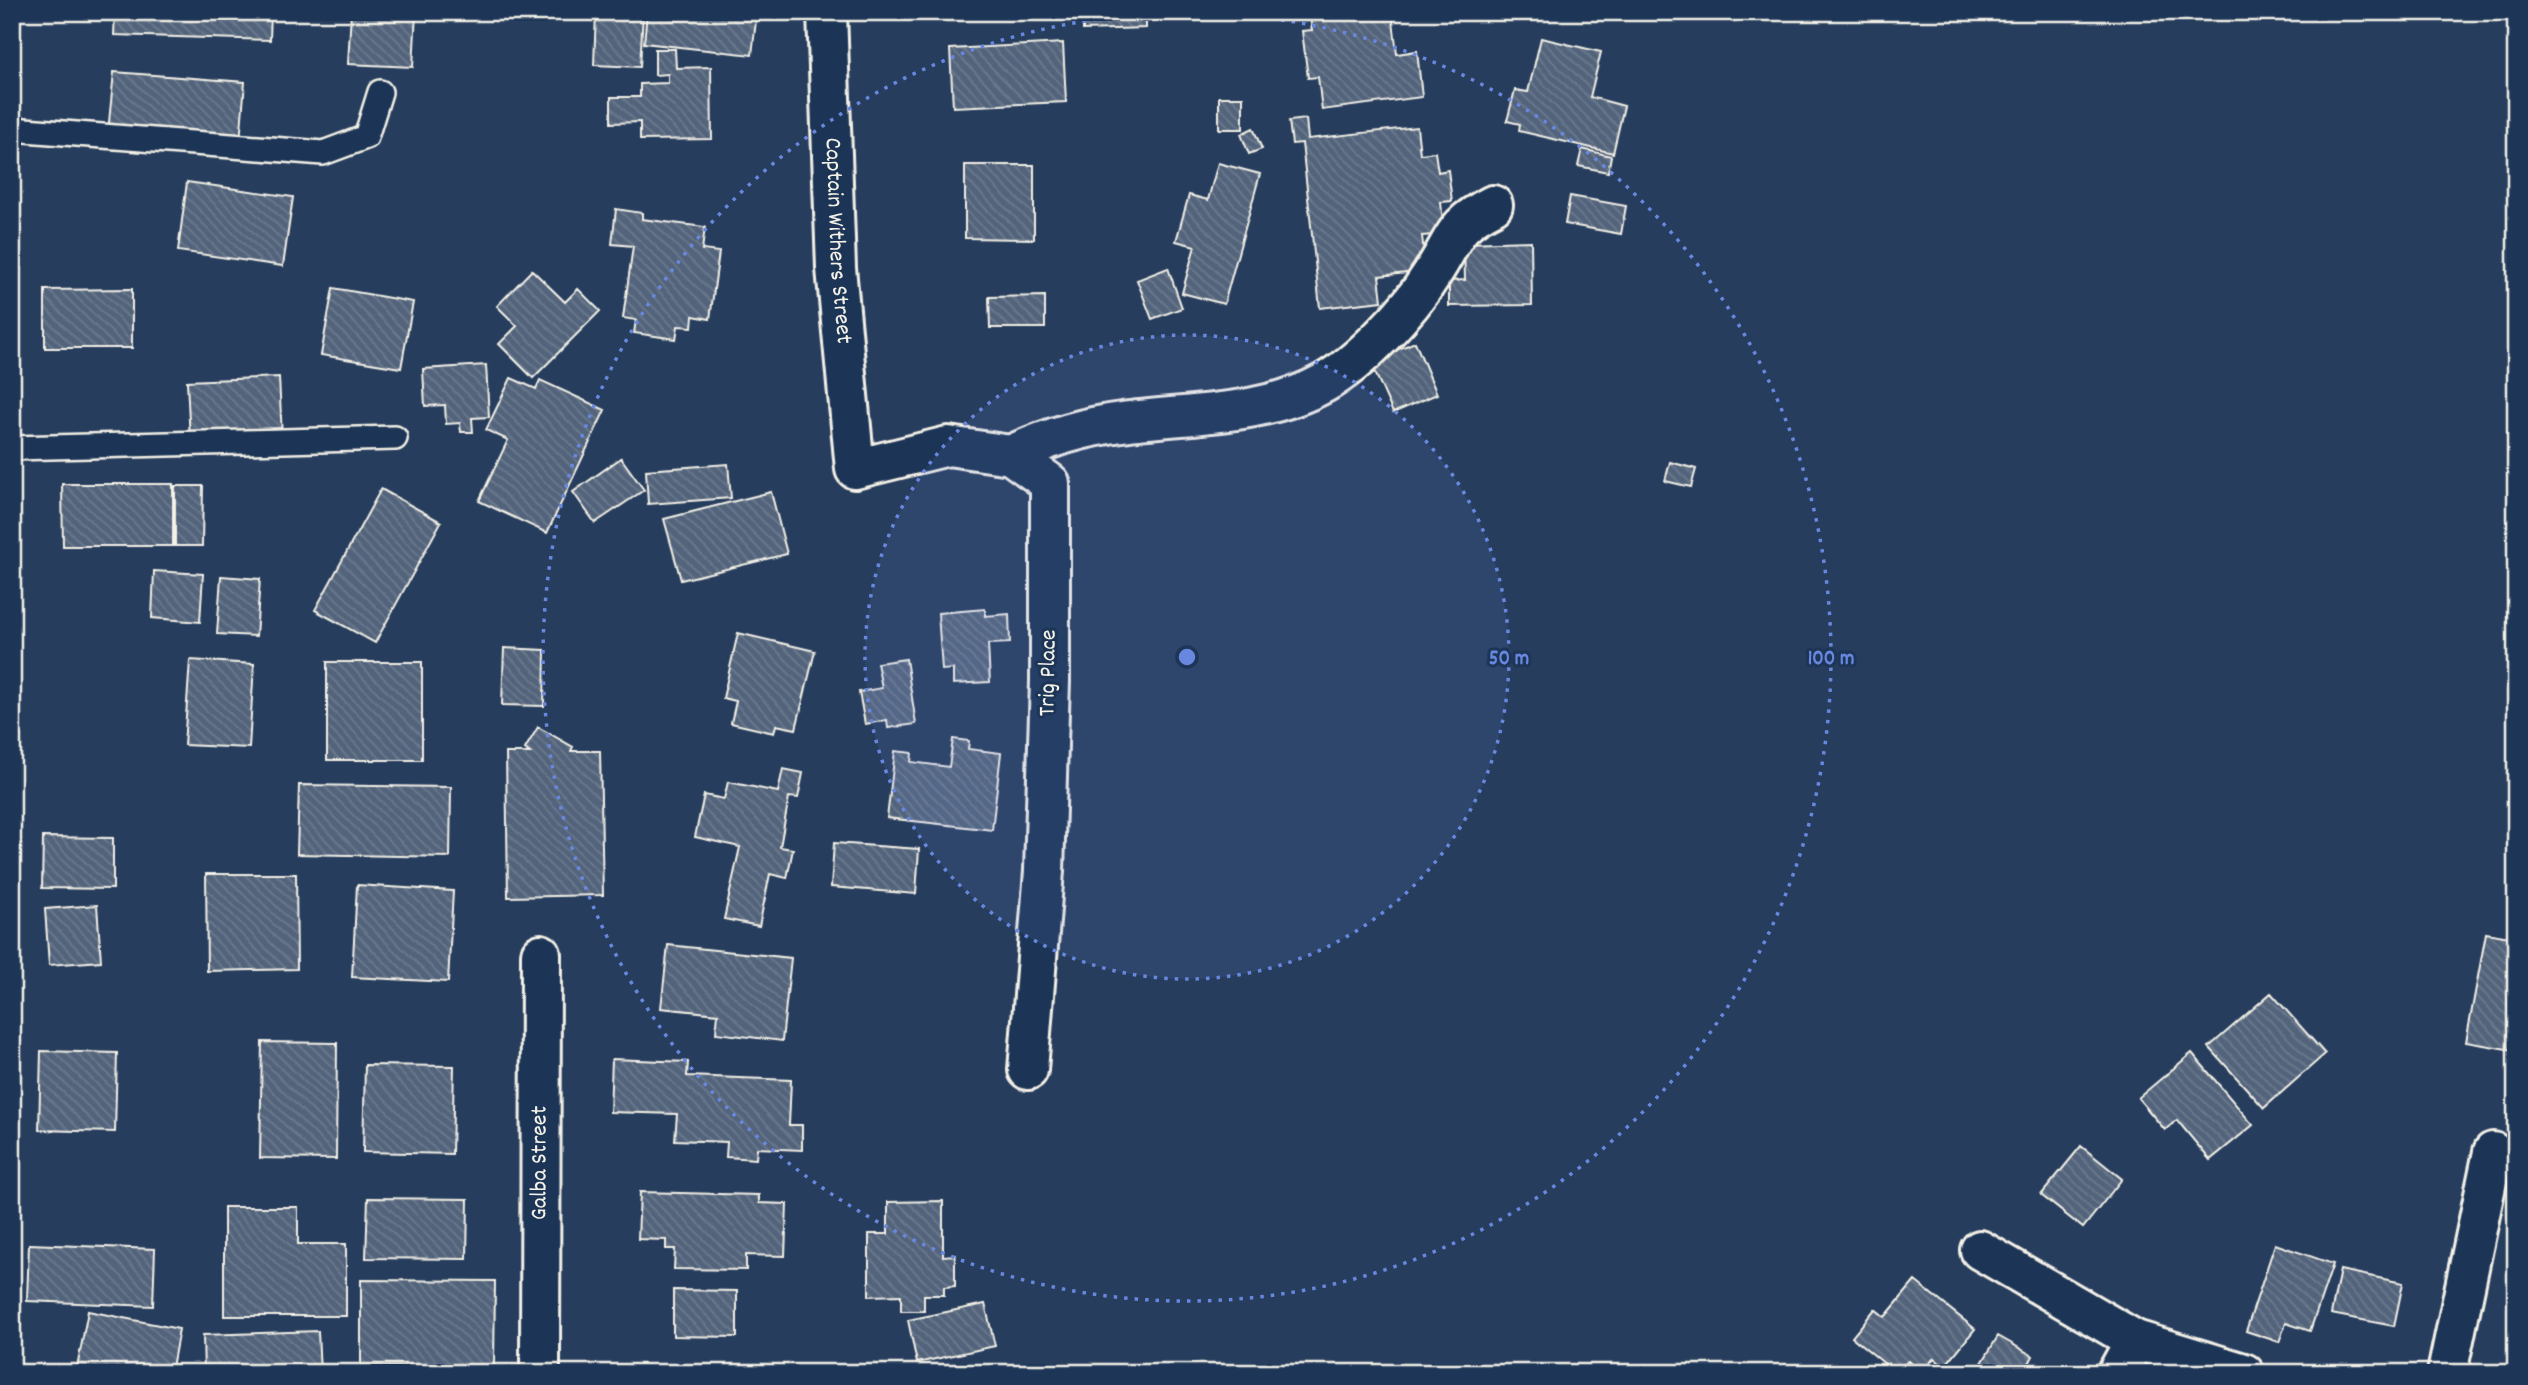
<svg xmlns="http://www.w3.org/2000/svg" width="2528" height="1385" font-family="Dekko,sans-serif">
<defs>
<pattern id="building-back-hatch" width="6" height="6" patternUnits="userSpaceOnUse" patternTransform="scale(1.75)"><rect width="6" height="6" fill="#52647b"/><path d="M-1 5l2 2M0 0l6 6M5-1l2 2" fill="none" stroke="#6c7b8e"/></pattern>
</defs>
<rect width="100%" height="100%" fill="#263d5d"/>
<filter id="ink" filterUnits="userSpaceOnUse"><feTurbulence type="fractalNoise" baseFrequency=".0143" numOctaves="2"/><feDisplacementMap in="SourceGraphic" scale="14" xChannelSelector="R" yChannelSelector="G"/><feConvolveMatrix kernelMatrix="1 2 1 2 8 2 1 2 1" color-interpolation-filters="sRGB"/></filter>
<g filter="url(#ink)">
<path fill="url(#building-back-hatch)" stroke="#f4f1e8" stroke-width="2" d="M115,12H271L270,40L114,35Z
M351,12H416L413,67L348,64Z
M596,12H643L640,67L594,65Z
M647,12H757L752,55L644,43Z
M1083,12H1146V28L1083,30Z
M1347,12H1392L1397,54L1417,51L1422,97L1322,110L1318,77L1308,78L1302,31L1312,30L1310,17Z
M1541,38L1601,52L1590,97L1624,106L1613,153L1519,131L1520,124L1507,121L1515,90L1528,92Z
M1063,43L1066,102L953,107L950,49Z
M655,49H675L676,68L711,67L712,139L640,140V122L611,123V97H640V84L668,83V74L655,75Z
M114,72L245,82L240,142L108,132Z
M1219,97H1243V129H1219Z
M1306,119L1308,139L1417,127L1420,154L1435,152L1438,172L1448,170L1452,201L1441,202L1444,234L1422,236L1426,271L1379,276L1382,301L1320,308L1302,143L1292,144L1289,121Z
M1253,128L1262,149L1249,154L1241,134Z
M1582,149L1611,156L1608,172L1578,166Z
M1218,163L1260,174L1224,304L1182,293L1195,246L1176,241L1189,195L1208,200Z
M965,165H1034V239L965,238Z
M187,182L293,197L283,266L178,251Z
M1570,196L1626,206L1621,234L1565,224Z
M616,209L642,213V219L705,227L702,250L719,252L710,319L693,316L692,327L678,326L676,339L634,333L636,320L623,318L633,246L612,244Z
M1531,241L1532,305L1449,306V281L1465,280L1464,243Z
M1168,268L1182,308L1152,319L1137,280Z
M532,270L565,302L578,289L600,311L533,378L499,344L517,326L497,306Z
M333,288L413,302L401,368L321,355Z
M132,289V348H45V290Z
M1045,296V328H990L989,297Z
M1415,342L1437,394L1393,413L1370,361Z
M486,365L489,417L472,418L473,432H461L460,423L446,424L445,405L425,406L423,369Z
M279,377L282,437L190,441L187,381Z
M511,378L536,389L540,380L605,410L547,533L479,501L508,440L486,430Z
M621,458L644,490L595,523L573,492Z
M1670,462L1696,469L1691,487L1665,481Z
M728,464L731,498L648,504L646,470Z
M62,484H173V546H63Z
M175,486H203L202,546H175Z
M381,489L441,522L375,643L315,610Z
M771,492L787,554L681,580L664,519Z
M154,571L203,574L200,622L152,618Z
M221,576L260,579L256,636L217,634Z
M985,609V616L1009,614L1010,643L988,644L990,682L953,684V669L942,670L938,613Z
M738,633L815,651L796,729L776,725L774,733L731,723L736,701L723,698Z
M504,648L545,650L544,706L502,705Z
M906,659L916,724L888,728L887,720L865,724L859,692L882,688L877,663Z
M190,660L254,664L249,748L184,745Z
M327,662H422V760H327Z
M538,727L573,747L571,751H600L603,895L508,897L506,753H530L525,749Z
M953,739L969,741L968,749L1001,753L992,830L887,818L895,751L912,753L911,762L949,767Z
M783,769L803,773L798,798L789,797L780,847L793,849L787,878L770,874L759,926L724,919L740,847L695,837L704,795L724,799L728,782L778,792Z
M299,785L451,787L450,857L297,854Z
M43,837L113,838V889L42,888Z
M834,843L919,849L916,894L831,887Z
M206,874H296L297,969L207,971Z
M357,885L453,891L448,982L352,977Z
M97,905L101,961L49,965L45,909Z
M2486,933L2516,938L2513,1050L2466,1042Z
M668,945L791,958L782,1041L716,1033L718,1014L661,1008Z
M2271,993L2325,1054L2264,1108L2209,1047Z
M262,1042L337,1043L336,1159L260,1158Z
M41,1051L117,1053L115,1132L39,1130Z
M2192,1053L2253,1125L2210,1160L2177,1120L2165,1130L2138,1098Z
M612,1059L688,1062L687,1076L791,1080L789,1125H802V1150L757,1148L756,1159L726,1157L727,1142L675,1140L677,1114L610,1112Z
M365,1065L454,1066L452,1154L363,1152Z
M2081,1146L2122,1179L2083,1228L2041,1195Z
M640,1192L759,1195V1203L787,1204L785,1256L746,1255V1270L674,1269L675,1249H666V1240L638,1239Z
M368,1198L468,1199L467,1259L366,1258Z
M943,1201V1256L955,1255V1286L944,1287V1295H924V1311H901V1295L869,1296V1234H888V1202Z
M224,1207H298V1244H346V1316H224Z
M29,1244L155,1249L153,1306L27,1301Z
M2275,1244L2333,1264L2310,1331L2286,1323L2279,1342L2246,1331Z
M2340,1270L2403,1283L2394,1326L2331,1314Z
M361,1280L495,1281L494,1367L361,1366Z
M1915,1281L1975,1329L1944,1367L1934,1358L1921,1373L1908,1361L1896,1373L1852,1337L1875,1309L1885,1317Z
M673,1290L737,1291V1337L673,1336Z
M985,1304L995,1346L917,1363L908,1320Z
M88,1311L179,1329L171,1373H76Z
M318,1331L320,1373H204L203,1335Z
M1998,1336L2033,1356L2027,1367L2037,1373H1976Z
M1063,1366V1373H1024V1368Z"/>
<g fill="none" stroke-linecap="round" stroke-linejoin="round">
<g stroke="#f4f1e8" stroke-width="28">
<path id="service" d="M12,129L323,153L366,137L380,92
M12,448L395,438"/>
</g>
<g stroke="#f4f1e8" stroke-width="44">
<g id="minor">
<path id="s1" d="M827,12L836,268L855,469L948,446L1011,455L1050,483V681L1044,871L1028,1070"/>
<path d="M1011,455C1047,438 1082,427 1122,422C1188,413 1265,416 1324,383C1362,361 1409,311 1432,274C1456,238 1451,226 1493,205"/>
<path d="M1980,1250L2135,1340L2244,1373"/>
<path id="s2" d="M540,1373L541,954"/>
<path d="M2117,1373L2135,1340"/>
<path d="M2447,1373L2493,1152"/>
</g>
</g>
<use href="#service" stroke="#1d3557" stroke-width="23"/>
<use href="#minor" stroke="#1d3557" stroke-width="38"/>
</g>
</g>
<circle cx="1187" cy="657" r="322" fill="#6887de" fill-opacity=".12"/>
<g fill="none" stroke="#6887de" stroke-width="3.5" stroke-dasharray="3.5 7">
<circle cx="1187" cy="657" r="322"/>
<circle cx="1187" cy="657" r="644"/>
</g>
<g text-anchor="middle" dominant-baseline="central" stroke-width="6" stroke-linejoin="round" paint-order="stroke">
<g font-size="24" fill="#f4f1e8" stroke="#1d3557">
<text stroke="none"><textPath href="#s1" startOffset="229">Captain Withers Street</textPath></text>
<text transform="translate(1049 673) rotate(-89)">Trig Place</text>
<text stroke="none"><textPath href="#s2" startOffset="210">Galba Street</textPath></text>
</g>
</g>
<circle cx="1187" cy="657" r="10" fill="#6887de" stroke="#1d3557" stroke-width="3.5"/>
<g font-size="21" text-anchor="middle" font-weight="bold" fill="#6887de" stroke="#1d3557" stroke-width="6" stroke-linejoin="round" paint-order="stroke">
<text x="1509" y="664">50 m</text>
<text x="1831" y="664">100 m</text>
</g>
<rect width="2528" height="1385" fill="none" stroke="#1d3557" stroke-width="42"/>
<rect x="21" y="21" width="2486" height="1343" fill="none" stroke="#f4f1e8" stroke-width="2.5" filter="url(#ink)"/>
</svg>
